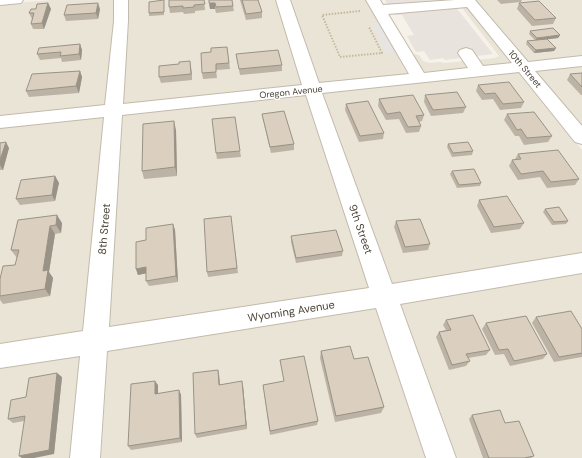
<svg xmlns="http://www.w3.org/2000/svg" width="582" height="458" font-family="'DM Sans',sans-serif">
<rect width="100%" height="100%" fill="#f6f2e9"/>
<path fill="#eae4d7" d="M52,0H114V21L105,106L0,117V4Z
M128,0H276L302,86L123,104L129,20Z
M290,0H366L408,75L319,84Z
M456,0H461L513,64L424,73L413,54L419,55L423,61L430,63L440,62L445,63L495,58L499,56Z
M475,0H582V57L528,63Z
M582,66V127L535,71Z
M520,72L582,150V254L393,285L322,93Z
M305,95L370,289L109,329L123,114Z
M104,116L82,333L0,345V127Z
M582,273V458H456L400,304Z
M376,308L425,458H101L108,350Z
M80,355L70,458H0V367Z"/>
<path fill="#e8e3dd" d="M385,0H450L493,54L445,60L443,58L430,60L424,51L416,52L407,36L414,35L402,15H394Z"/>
<path fill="#e7e4e1" d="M379,22L397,53L386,54L370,23Z"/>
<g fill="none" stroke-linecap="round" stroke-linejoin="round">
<g stroke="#c2baab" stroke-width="2">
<path id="minor" d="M0,0H23L21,3L0,5Z
M114,0H128V21L123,104L302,85L276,0H290L319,83L409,74L366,0H380L383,5L455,0H475L528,62L582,56V66L535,71L582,126V144L575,142L519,72L322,93L392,284L582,253V273L400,304L456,458H426L376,308L107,351L100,458H70L80,356L0,368V344L83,331L104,117L0,128V116L105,105L114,21ZM467,7L512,63L483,66L472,50L466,48L460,50L458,53L468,68L424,73L388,14ZM306,95L369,288L109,327L122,115Z"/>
</g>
<path stroke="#c5b69b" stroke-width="2" stroke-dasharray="1.5 1.5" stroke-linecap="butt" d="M360,11L322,15L340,57L382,53L369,27"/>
<use href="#minor" fill="#fff" fill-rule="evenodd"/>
</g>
<path fill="#bcb3a5" d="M204,0L205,10L195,11V13L184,14L183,12L170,13L169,7Z
M209,0L233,6L234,11L216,13L215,9H210Z
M240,0H258L262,12V18L246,20Z
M497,0H522L521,2L501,4Z
M48,3L51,9L44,29H33L31,24L32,19L29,13L36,9Z
M164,3V15L149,16V13Z
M519,3L556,18L553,24L532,26L517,9Z
M100,9L98,19L66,21L64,15Z
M530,31L560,35L558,38L547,39L556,48L554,51L534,53L526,44L527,41L535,40L529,34Z
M80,44L82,50L81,60L62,62L61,58L40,60L37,54Z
M227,47L230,69L216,70L217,78L203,79L202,73L211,52Z
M236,54L282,65V71L240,75Z
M191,67L192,80L161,83L159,77Z
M80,71L82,77L79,93L29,97L26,91Z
M582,73V95H581L567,80L570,74Z
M478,85L524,102L521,108L500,110L493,99L482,100L476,91Z
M425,95L466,107L463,113L431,116L424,102Z
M379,99L424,115L422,121L419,122L421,126L419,132L406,133L399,119L386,120L378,106Z
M346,104L384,133L383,139L359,142L345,110Z
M262,114L294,144V150L271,153L263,120Z
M507,114L552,136L548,142L524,145L519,136H515L504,120Z
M176,130L177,176L144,179L142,171Z
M0,143L9,148L3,170H0Z
M448,144L473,151L472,155L452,157L447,147Z
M240,151L241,157L217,159L216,153Z
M518,154L579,179L575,185L547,188L540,177L518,180L509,166L512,160L515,159Z
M452,171L481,183L480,186L457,188L450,174Z
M55,176L59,183L55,201L20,205L16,199Z
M479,200L524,223L520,229L491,233L477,206Z
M545,209L568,221L566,224L552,225L543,212Z
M231,216L238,273L208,277L207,272Z
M18,220L62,223L61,233L55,234L49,272L53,278L50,296L3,304L0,300V279L15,265L17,258L11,250Z
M396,221L430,244L428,250L403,253L394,227Z
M173,224L175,230L178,282L149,286L146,281V273L138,275L136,269L146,240Z
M291,236L343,251L342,256L296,263L291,242Z
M536,317L582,329V357L554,362L532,323Z
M446,320L490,350L486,355L468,358L470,361L466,366L449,370L436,337L439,332L446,330L443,325Z
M486,323L547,354L543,359L510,366L504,354L495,355L482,329Z
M321,351L354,359L384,407L381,413L335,422L320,358Z
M280,360L318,421L317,425L270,435L263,385L284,381L281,365Z
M218,370L219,374L220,385L243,386L247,429L197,438L195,434Z
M62,377L54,454L24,421L13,423L8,419Z
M158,385V394L179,390L181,395L182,442L131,450L128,446Z
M472,415L505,423L534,456L531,458H483L469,419Z"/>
<path fill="#999286" d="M48,3L51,9L44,29L42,23Z
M98,3L100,9L98,19L96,13Z
M209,3H215V9H210Z
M560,35L558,38L535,41L537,38Z
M80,44L82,50L81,60L79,54Z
M556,48L554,51L534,53L536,50Z
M190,61L191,67L192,80L191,74Z
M80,71L82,77L79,93L76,86Z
M174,121L176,130L177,176L175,167Z
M6,142L9,148L3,170L0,165V160Z
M55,176L59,183L55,201L52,195Z
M57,215L62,223L61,233L56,225Z
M173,224L175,230L178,282L176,276Z
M50,226L55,234L49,272L53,278L50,296L45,289L43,271Z
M146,267L148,273L138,275L136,269Z
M218,370L219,374L220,390L219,385Z
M57,373L62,377L54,454L34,458H22L19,456Z
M155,381L158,385V398L155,394Z
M242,381L243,386L247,429L246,425Z
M179,390L181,395L182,442L180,438Z"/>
<path fill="#dbd0c0" stroke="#999286" d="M164,0V12L149,13V2Z
M169,0H204L205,4L194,5V7L183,8V6L169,7Z
M209,0H232L233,6L216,7L215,3H209Z
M242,0H258L262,12L246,14Z
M539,1L556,18L535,20L519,3Z
M48,3L42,23L31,24L34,13H29L31,9H36L37,4Z
M98,3L96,13L64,15L67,5Z
M553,28L560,35L537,38L530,31Z
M547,39L556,48L536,50L527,41Z
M80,44L79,54L60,56L61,52L37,54L39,48Z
M227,47L229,63L216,64V72L202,73L201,53L211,52V48Z
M278,50L282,65L239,69L236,54Z
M190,61L191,74L159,77V66L179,64V62Z
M80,71L76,86L26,91L32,74Z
M582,73V87L570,74Z
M509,82L524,102L503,104L495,93L485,94L478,85Z
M457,92L466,107L433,110L425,95Z
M413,95L424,115L416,116L421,126L408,127L400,112L387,114L379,99Z
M368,101L384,133L360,136L346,104Z
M284,111L294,144L270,147L262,114Z
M534,112L552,136L527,138L521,129L517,130L507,114Z
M235,117L240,151L216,153L212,119Z
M174,121L175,167L142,171L143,124Z
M6,142L0,160V143Z
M468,142L473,151L453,153L448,144Z
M558,150L579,179L551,182L543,171L521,174L512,160L521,159L518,154Z
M474,169L481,183L459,185L452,171Z
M55,176L52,195L16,199L21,180Z
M507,196L524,223L494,227L479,200Z
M559,207L568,221L554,222L545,209Z
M57,215L56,225L50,226L43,271L48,270L45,289L0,296V279L3,266L15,265L19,250H11L18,220Z
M231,216L237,268L207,272L204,219Z
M420,219L430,244L405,247L396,221Z
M173,224L176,276L146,281V267L136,269V242L146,240V228Z
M336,230L343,251L296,258L291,236Z
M571,311L582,329V353L559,357L536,317Z
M473,315L490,350L466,354L470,361L452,365L439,332L451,330L446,320Z
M526,316L547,354L514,361L508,349L499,350L486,323Z
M350,346L354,359L368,357L384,407L336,416L321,351Z
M304,356L318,421L270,431L263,385L284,381L280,360Z
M218,370L219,385L242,381L246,425L195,434L193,373Z
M57,373L49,450L19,456L25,416L8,419L11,400L26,397L29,378Z
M155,381V394L179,390L180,438L128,446L131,384Z
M500,410L505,423L519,421L534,456L524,458H489L472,415Z"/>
<g text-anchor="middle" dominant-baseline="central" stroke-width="3" stroke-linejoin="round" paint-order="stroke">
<g font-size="9" fill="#4a4237" stroke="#fff">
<text transform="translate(525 69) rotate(50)">10th Street</text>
<text transform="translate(291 92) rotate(-6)">Oregon Avenue</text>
</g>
<g font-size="11" fill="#4a4237" stroke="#fff">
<text transform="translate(104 229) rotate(-85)">8th Street</text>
<text transform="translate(361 229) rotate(71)">9th Street</text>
<text transform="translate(291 311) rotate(-9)">Wyoming Avenue</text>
</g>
</g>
</svg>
